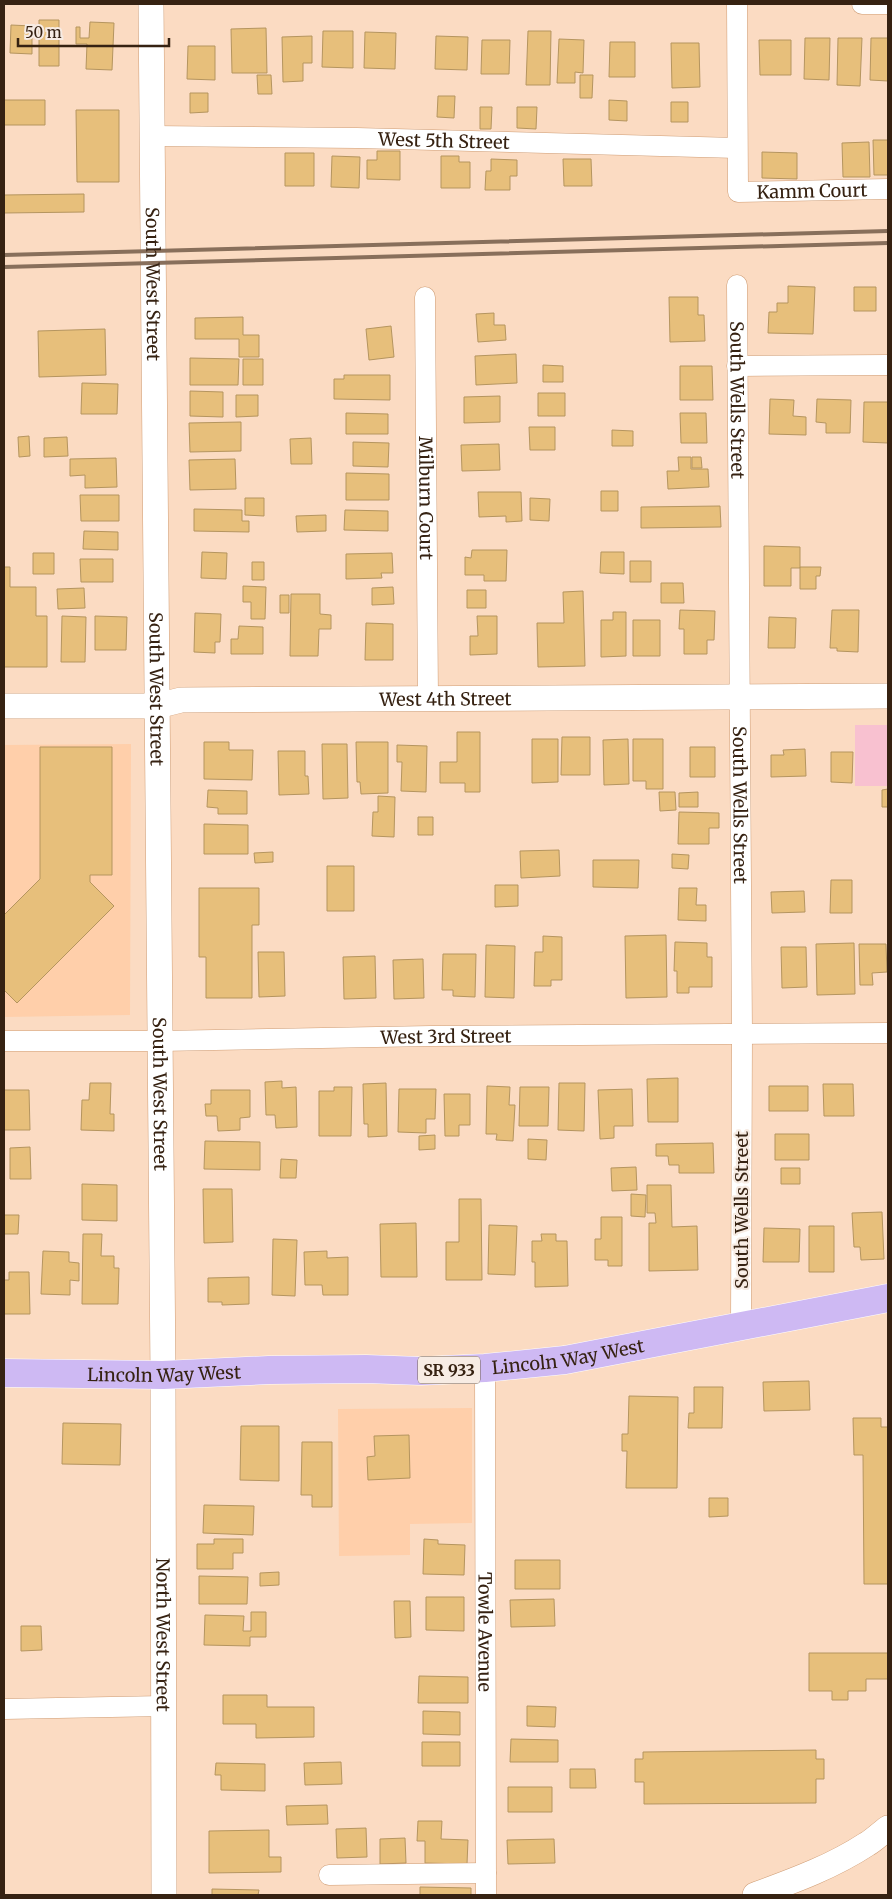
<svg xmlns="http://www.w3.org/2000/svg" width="892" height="1899" font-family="Merriweather,serif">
<rect width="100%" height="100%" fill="#fbdbc2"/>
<path fill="#ffcfaa" d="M131,744L130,1015L4,1017V745Z
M472,1408V1523L410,1524V1555L339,1556L338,1409Z"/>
<path fill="#f8c1d0" d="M855,725H888V786H855Z"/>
<path fill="#e7bf7b" stroke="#b5955f" d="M39,20H59V66H39Z
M90,22L114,23L112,70L86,69L87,44H76V27H80V38H89Z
M11,25L32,26V54L10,53Z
M266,28L267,73H232L231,29Z
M323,31H353V68L322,67Z
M528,31H551L550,85H526Z
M365,32L396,33L395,69L364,68Z
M312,36V63H303V81L283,82L282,37Z
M436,36L468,37L467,70L435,69Z
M805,38H830L829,80L804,79Z
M838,38H862L860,86L837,85Z
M871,38H888V81L870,80Z
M559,39L584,40L583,73L575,72V83H557Z
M482,40H510L509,74H481Z
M759,40H791V75H760Z
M610,42H635V77H609Z
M671,43H699L700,87L672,88Z
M188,46H215V80L187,79Z
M257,75H271L272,94H258Z
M580,75H593L592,98H580Z
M190,93H208V112L190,113Z
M438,96H455L454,118L437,117Z
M4,100H45V125H4Z
M609,100L627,101V121L609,120Z
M671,102H688V122H671Z
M480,107H492L491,129H480Z
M517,107H537L536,129L517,128Z
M76,110H119V182H77Z
M873,140H888V175H874Z
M869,142L870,177H843L842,143Z
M377,151H400V180L367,179V160H377Z
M762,152L797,153V179L762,178Z
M285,153H314V186H285Z
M332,156L360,157L359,188L331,187Z
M441,156H459V162H470V188H441Z
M491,159L517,160V176H510V190H485L486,171H491Z
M563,159H591L592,186H564Z
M84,194V212L4,213V195Z
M788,286L815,287L813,334L768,333L769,312H777V303H788Z
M854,287H876V311H854Z
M669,297H698V315H704L705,341L670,342Z
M494,313V325H505L506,340L478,342L476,314Z
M243,317V335H259V357H239V339H195V318Z
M391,326L394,357L369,360L366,329Z
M105,329L106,375L39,377L38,331Z
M516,354L517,383L476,385L475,356Z
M190,358L239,359L238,385H190Z
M243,359H263V385H243Z
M543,365L563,366V382H543Z
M680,366H712L713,400H680Z
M344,375H390V400L334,399V379H344Z
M82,383L118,384L117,414H81Z
M190,391L223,392V417L190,416Z
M538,393H565V416H538Z
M236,395H258V416L236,417Z
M500,396V422L464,423V397Z
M770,399L794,400L793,416L806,417V435L769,434Z
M817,399L851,400L850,433H826V423L816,422Z
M864,402H888V443L863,442Z
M346,413L388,414V434H346Z
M680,413H706L707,443H681Z
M241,422V451L190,452L189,423Z
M529,427H555V450H530Z
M612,430L633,431V446H612Z
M29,436L30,456L19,457L18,437Z
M67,437L68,456L44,457V438Z
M311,438L312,464H291L290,439Z
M353,442L389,443L388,467L353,466Z
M499,444L500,470L462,471L461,445Z
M678,457H691V469H708L709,487L668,489L667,471H679Z
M692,457H701L702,468H692Z
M116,458L117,487L85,488V475L70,476V459Z
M235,459L236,489L190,490L189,460Z
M346,473L389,474V500H346Z
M601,491H618V511H601Z
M478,492H521L522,521L506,522V516L479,517Z
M80,495H119V521H81Z
M245,498H264V516L245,515Z
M530,498L550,499L549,521L530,520Z
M720,506L721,527L641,528V507Z
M194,509L242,510V521H249V532L194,531Z
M345,510L388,511V531L344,530Z
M326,515V531L297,532L296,516Z
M84,531L118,532V550L83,549Z
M764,546L800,547V568H791V586H764Z
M472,550H507L506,581H484V575H465V557L471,558Z
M202,552L227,553L226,579L201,578Z
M601,552H624V574L600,573Z
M33,553H54V574H33Z
M392,553L393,573H381L382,578L346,579V554Z
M80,559H113V582H81Z
M630,561H651V582H630Z
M252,562H264V580H252Z
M4,567H10V587H36V616H47V667H4Z
M800,567H821L820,576H816V589H800Z
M661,583H683L684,603H661Z
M243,586L266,587L265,619H251V602H243Z
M393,587L394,604L372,605V588Z
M84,588L85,608L58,609L57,589Z
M467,590H486V608H467Z
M583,591L585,666L538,667L537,623H564L563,592Z
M291,594H320V614L331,615V629H319L318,656H290Z
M280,595H289V613H280Z
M680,610L715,611L714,640H707V654H684V629H679Z
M832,610H859L858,652L837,651V648H830Z
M613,612H626V656L601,657V620H613Z
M195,613L221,614L220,642H215V653L194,652Z
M62,616L86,617L85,662H61Z
M95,616L127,617L126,650H95Z
M477,616H497V654L470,655V636H478Z
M769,617L796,618L795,648H768Z
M633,620H660V656H633Z
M366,623L393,624V660H365Z
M239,626L263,627V654H231V639H238Z
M457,732H480V792H465V783H440V762H457Z
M562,737H590V775H561Z
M532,739H558V782L532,783Z
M628,739L629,784L604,785L603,740Z
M633,739H663V789H646V781H633Z
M204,742H229V750H253L252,780L204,779Z
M356,742H388V793L361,794L360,782H357Z
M322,744H347L348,798L323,799Z
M397,745L427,746L426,792L401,791L402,762H397Z
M40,747H112V875H90V882L114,906L17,1003L4,990V915L40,879Z
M690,747H715V777H690Z
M805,749L806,776L771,777V755H784L783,750Z
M278,751H305V776H308L309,794L279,795Z
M831,752H853L852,783L831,782Z
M888,789V807H882V790Z
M208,790L247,791V814H218V808L207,807Z
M659,792H675L676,810L660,811Z
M698,792V807H679V793Z
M378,796L395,797L394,837L372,836L373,812H378Z
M679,812L719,813V828H709V844H678Z
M418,817H433V835H418Z
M204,824L248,825V854H204Z
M559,850L560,876L521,878L520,851Z
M273,852V862L255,863L254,853Z
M672,854L689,855L688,869L672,868Z
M593,860H639L638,888L593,887Z
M327,866H354V911H327Z
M831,880H852V913H830Z
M495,885H518V906L495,907Z
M199,888H259V925H252V998H206V957H199Z
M679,888H697L696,905H706V921L678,920Z
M804,891L805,912L772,913L771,892Z
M666,935L667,997L626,998L625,936Z
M543,936L562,937V980H551V986H534L535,952H543Z
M675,942L707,943V957H712V987H689V993H677V971H674Z
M854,943L855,994L817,995L816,944Z
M859,944H886L887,972L872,973L873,985H860Z
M486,945L515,946L514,998L485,997Z
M781,947H806L807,987L782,988Z
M258,952H284L285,996L259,997Z
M443,954H476L475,997L453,996V990H442Z
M375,956L376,998L344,999L343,957Z
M423,959L424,998L394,999L393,960Z
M678,1078V1122H648L647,1079Z
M282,1081V1088L296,1087L297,1127L276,1128L275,1115H266L265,1082Z
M90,1083H111L110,1114H114V1131L81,1130L82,1100H89Z
M386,1083L387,1136L368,1137V1124H364L363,1084Z
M559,1083H585L584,1131L558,1130Z
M823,1084H853L854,1116H824Z
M487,1086L510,1087L509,1105H515L513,1141L496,1140L497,1134H486Z
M769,1086H808V1111H769Z
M334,1087H352L351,1136H319V1091H334Z
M520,1087H549L548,1126H519Z
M399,1089H436L435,1119H426V1133L398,1132Z
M632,1089L633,1126H614V1138L600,1139L598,1090Z
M4,1090H29L30,1130H4Z
M211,1090H250V1117L240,1118V1130L218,1131L217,1116H206L205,1104H211Z
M444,1094H470V1125H459V1136H445Z
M775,1134H809V1160H775Z
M435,1135V1149L419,1150V1136Z
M528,1139L547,1140L546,1160L528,1159Z
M205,1141L260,1142V1170L204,1169Z
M713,1143L714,1173H679V1165H669L668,1156H656V1144Z
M30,1147L31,1179H10V1148Z
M281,1159L297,1160L296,1178H280Z
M636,1167L637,1190L612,1191L611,1168Z
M781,1168H800V1184H781Z
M82,1184L117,1185V1221L82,1220Z
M647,1185H671L672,1227L697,1226L698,1270L649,1271V1223H656L655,1213H647Z
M203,1189H232L233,1242L204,1243Z
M631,1194L646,1195L645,1217L631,1216Z
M459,1199H481L482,1280H446V1242H459Z
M882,1212L884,1259L861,1260L860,1247H854L852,1213Z
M4,1215H19L18,1234H4Z
M601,1217H622V1266H608V1260H595V1239H601Z
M416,1223L417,1277H381L380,1224Z
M489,1225L517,1226L515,1275L488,1274Z
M809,1226H834V1272H809Z
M764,1228L800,1229L799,1262H763Z
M83,1234H102L101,1256H114V1268H119L118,1304H82Z
M541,1234H556V1241H567L568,1286L535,1287V1262H532V1241H542Z
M273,1239L297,1240L295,1296L272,1295Z
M43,1251L69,1252V1262L79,1263V1281L70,1280V1295L41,1294Z
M327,1251V1258L348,1257V1295H323L322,1285H305L304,1252Z
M9,1272H29L30,1314H4V1280H9Z
M249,1277V1304L222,1305V1302H208V1278Z
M809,1381L810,1410L764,1411L763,1382Z
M694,1387H723L722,1428H688L689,1413H694Z
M629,1396L678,1397L677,1488H626L627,1451H622V1434H628Z
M853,1418H881V1427H888V1584H864L863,1455H854Z
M63,1423L121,1424L120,1465L62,1464Z
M241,1426H279V1481L240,1480Z
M409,1435L410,1478L368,1480L367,1457L375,1456L374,1436Z
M302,1442H332V1507H312V1495H301Z
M709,1498H728V1516L709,1517Z
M204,1505L254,1506L253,1535L203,1533Z
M214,1539H243V1553H233V1569H197V1544H214Z
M424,1539L438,1540V1544L465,1545L464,1575L423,1574Z
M515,1560H560V1589H515Z
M279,1572V1585L260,1586V1573Z
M199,1576L248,1577L247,1604H199Z
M426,1597H464V1631L426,1630Z
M554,1599L555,1626L511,1627L510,1600Z
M394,1601H410L411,1637L395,1638Z
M251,1612H266V1637H250V1646L204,1645L205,1615L244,1616L243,1631H251Z
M21,1626H41L42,1650L21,1651Z
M809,1653H888V1679H866V1691H848V1700H832V1691H809Z
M419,1676L468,1677V1703H418Z
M223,1695H267V1707H314V1737L256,1738V1724H223Z
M527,1706L556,1707L555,1727L527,1726Z
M423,1711L460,1712V1735L423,1734Z
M511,1739L558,1740V1762H510Z
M422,1742H460V1766H422Z
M816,1750V1759H824V1779H816V1803L644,1804V1782H635V1759H643V1752Z
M341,1762L342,1784L305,1785L304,1763Z
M216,1763L265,1764V1791L221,1790V1775H215Z
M570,1769H595L596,1788H570Z
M508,1787H552V1812H508Z
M327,1805L328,1824L287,1825L286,1806Z
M418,1821H442L441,1839L468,1840L467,1864L425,1863V1841H417Z
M366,1828L367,1857L337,1858L336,1829Z
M269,1830V1857H281V1872L209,1873V1831Z
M405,1838L406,1863L380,1864V1839Z
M554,1839L555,1863L508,1864L507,1840Z
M420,1887L471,1888V1895H420Z
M212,1889L259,1890L258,1895H212Z"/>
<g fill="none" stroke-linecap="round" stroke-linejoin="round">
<g stroke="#cf9d75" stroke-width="21">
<g id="minor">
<path id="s1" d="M737,4L738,192L888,189"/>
<path d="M862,4H888"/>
<path id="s2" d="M152,136L357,138L737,148"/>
<path id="s3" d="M737,285L742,1034L741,1325"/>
<path id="s4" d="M425,297L428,698"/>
<path d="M737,366L888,365"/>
<path id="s5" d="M4,1041H160L431,1036L888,1033"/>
<path id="s6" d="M485,1368L486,1895"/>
<path d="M4,1709L164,1706"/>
<path d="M329,1875L486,1873"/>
</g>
</g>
<g stroke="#cf9d75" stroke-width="26">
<g id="tertiary">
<path id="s7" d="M151,4L163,1375L164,1895"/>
<path id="s8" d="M4,706H157L181,700L888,696"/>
<path d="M755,1895C793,1881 832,1867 867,1844C874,1840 881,1833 888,1828"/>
</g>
</g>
<g stroke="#fff" stroke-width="29">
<g id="primary">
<path id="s9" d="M4,1373L163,1375L269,1370L366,1369L421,1371L485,1368L565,1360L888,1298"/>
</g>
</g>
<use href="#minor" stroke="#fff" stroke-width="20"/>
<use href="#tertiary" stroke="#fff" stroke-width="25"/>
<use href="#primary" stroke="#ceb9f3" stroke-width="28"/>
<path stroke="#886f5b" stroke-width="4" d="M4,255L888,231
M4,267L888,243"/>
</g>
<g text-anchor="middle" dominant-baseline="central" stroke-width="4.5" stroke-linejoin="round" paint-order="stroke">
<rect fill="#f7ece4" stroke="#705f51" stroke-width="1" x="418" y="1356.5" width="62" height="27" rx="4"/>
<g font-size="16" font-weight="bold" fill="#362212">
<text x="449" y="1370">SR 933</text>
</g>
<g font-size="18" fill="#362212" stroke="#f7ece4">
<text stroke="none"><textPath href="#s2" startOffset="292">West 5th Street</textPath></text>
<text stroke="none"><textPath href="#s1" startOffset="262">Kamm Court</textPath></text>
<text stroke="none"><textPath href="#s7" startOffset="280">South West Street</textPath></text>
<text stroke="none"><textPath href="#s3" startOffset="115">South Wells Street</textPath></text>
<text stroke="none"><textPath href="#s4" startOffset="201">Milburn Court</textPath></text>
<text stroke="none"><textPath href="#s7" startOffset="685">South West Street</textPath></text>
<text stroke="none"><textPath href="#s8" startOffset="442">West 4th Street</textPath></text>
<text stroke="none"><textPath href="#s3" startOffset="520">South Wells Street</textPath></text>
<text stroke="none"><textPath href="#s5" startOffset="442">West 3rd Street</textPath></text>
<text stroke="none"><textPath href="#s7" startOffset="1090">South West Street</textPath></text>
<text transform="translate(741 1210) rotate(-90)">South Wells Street</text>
<text stroke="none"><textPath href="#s9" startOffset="565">Lincoln Way West</textPath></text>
<text stroke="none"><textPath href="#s9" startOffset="160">Lincoln Way West</textPath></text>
<text stroke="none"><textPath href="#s6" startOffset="264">Towle Avenue</textPath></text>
<text stroke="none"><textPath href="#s7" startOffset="1631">North West Street</textPath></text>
</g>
</g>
<rect width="892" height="1899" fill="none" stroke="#362212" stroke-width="10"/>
<path d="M18 38v8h151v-8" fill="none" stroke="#362212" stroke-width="2.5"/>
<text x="25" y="38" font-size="15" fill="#362212" stroke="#f7ece4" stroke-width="4" paint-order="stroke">50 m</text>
</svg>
